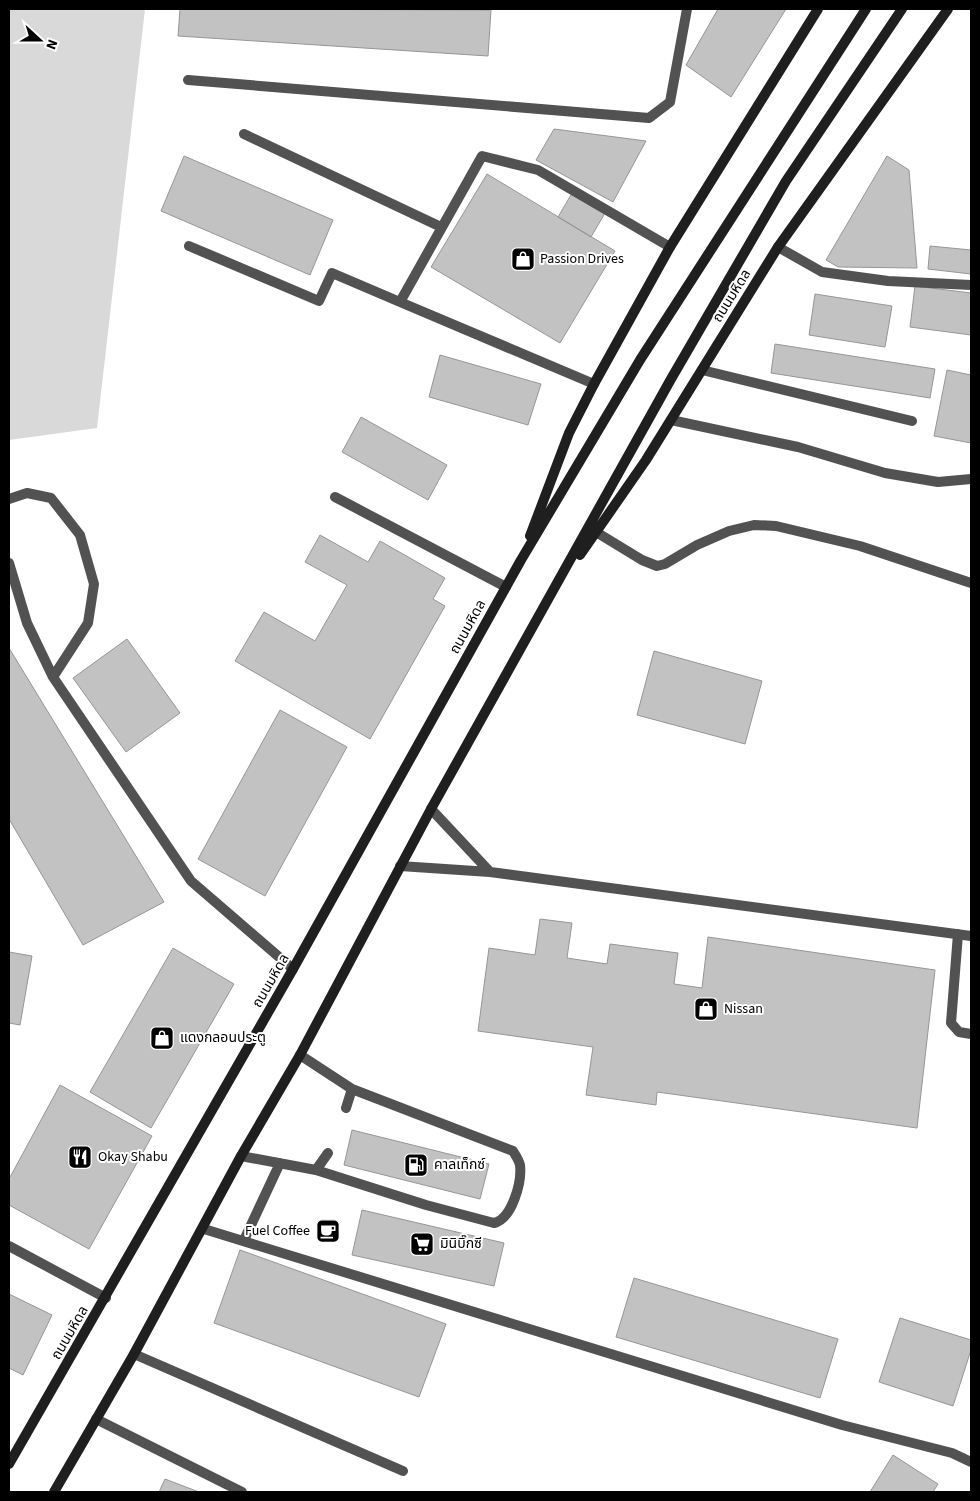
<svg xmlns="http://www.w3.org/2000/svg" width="980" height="1501" font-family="'Source Sans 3','Noto Sans Thai',sans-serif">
<rect width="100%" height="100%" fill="#fff"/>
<path fill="#d9d9d9" d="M9,9H145L97,428L9,440Z"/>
<path fill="#c2c2c2" stroke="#969696" d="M180,9L491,10L488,56L178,36Z
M718,9H786L731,97L686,65Z
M554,129L646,141L613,202L536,160Z
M184,156L333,220L310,275L161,211Z
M887,156L909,170L917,268L838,267L826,260Z
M487,174L615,251L560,343L431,267Z
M575,188L608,208L591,237L558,217Z
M930,246L971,250V274L928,269Z
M915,286L971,293V335L910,327Z
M815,294L892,306L885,347L809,335Z
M775,344L935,369L930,398L771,373Z
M440,355L541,384L528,425L429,397Z
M947,370L971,375V443L934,436Z
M361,417L447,465L428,500L342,452Z
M320,535L368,562L380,541L445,578L433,599L445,606L370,739L235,661L264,612L315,641L347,585L305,562Z
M127,639L180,713L126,752L73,678Z
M9,648L164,902L83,945L9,819Z
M654,651L762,681L745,744L637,715Z
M280,710L347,747L265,896L198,859Z
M540,919L572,923L567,958L607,964L610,944L678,953L674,984L702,988L708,937L935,970L917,1128L657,1092L656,1105L586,1095L593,1047L478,1031L489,948L535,955Z
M173,948L234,984L151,1128L90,1092Z
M9,952L32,956L20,1025L9,1023Z
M60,1085L152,1136L89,1249L9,1205V1179Z
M352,1130L489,1164L480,1199L344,1165Z
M362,1210L504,1243L494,1286L352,1255Z
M240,1250L446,1324L419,1397L214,1323Z
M634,1278L838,1339L820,1398L616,1337Z
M9,1294L52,1315L23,1375L9,1368Z
M900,1318L971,1340V1350L953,1406L879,1382Z
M893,1455L938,1484L933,1492H870Z
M165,1479L199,1492H159Z"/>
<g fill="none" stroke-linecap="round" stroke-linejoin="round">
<path stroke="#525252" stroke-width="10" d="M244,134L441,227
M189,246L319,301L332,273L400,302
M778,247L822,272L888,281L971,285
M702,370L912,421
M594,384L400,302L482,156L538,170L670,247
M671,420L798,447L885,473L938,482L971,479
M335,497L506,587
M9,499L27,493L51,498L80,535L94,584L88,623L53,677
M596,532L642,560L657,566L665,564L697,545L729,531L754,525L776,526L860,546L971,583
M9,563L27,623L53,677L191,881L293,969
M431,809L490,872L971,936
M400,866L490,872
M958,934L951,1023L959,1032L971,1034
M300,1055L352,1089L346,1108
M241,1156L316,1170L328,1153
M316,1170L426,1205L494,1223C512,1219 522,1182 520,1165C519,1160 516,1156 513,1151L352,1089
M244,1240L280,1163
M134,1354L403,1471
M96,1419L242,1492"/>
<path stroke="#525252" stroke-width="10" d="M188,80L649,118L670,102L687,9
M204,1229L842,1425L952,1453L971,1462
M9,1246L106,1298"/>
<path stroke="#1f1f1f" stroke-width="10" d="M530,536L569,433L594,384L670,247L818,9
M580,555L646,460L778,247L948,9
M9,1464L293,969L521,560L640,360L866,9
M54,1492L134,1354L241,1156L300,1055L431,809L671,379L786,181L902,9"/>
</g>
<defs>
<g id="shop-square" transform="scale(1.25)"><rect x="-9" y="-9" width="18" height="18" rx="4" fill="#000" stroke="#fff"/><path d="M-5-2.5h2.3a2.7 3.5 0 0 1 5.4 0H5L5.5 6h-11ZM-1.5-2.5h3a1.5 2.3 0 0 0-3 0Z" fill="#fff"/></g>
<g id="restaurant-square" transform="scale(1.25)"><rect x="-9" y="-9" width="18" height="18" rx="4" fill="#000" stroke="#fff"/><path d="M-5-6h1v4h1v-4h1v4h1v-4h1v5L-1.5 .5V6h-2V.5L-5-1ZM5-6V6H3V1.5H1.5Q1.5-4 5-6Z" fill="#fff"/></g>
<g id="fuel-square" transform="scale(1.25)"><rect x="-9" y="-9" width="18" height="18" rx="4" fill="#000" stroke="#fff"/><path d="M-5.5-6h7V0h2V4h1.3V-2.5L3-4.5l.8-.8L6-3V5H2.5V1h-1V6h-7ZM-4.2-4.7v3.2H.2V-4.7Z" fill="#fff"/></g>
<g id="cafe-square" transform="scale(1.25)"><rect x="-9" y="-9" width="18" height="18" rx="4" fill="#000" stroke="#fff"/><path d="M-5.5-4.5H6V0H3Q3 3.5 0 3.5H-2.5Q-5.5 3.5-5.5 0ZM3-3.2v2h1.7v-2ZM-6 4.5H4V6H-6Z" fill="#fff"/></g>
<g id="supermarket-square" transform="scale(1.25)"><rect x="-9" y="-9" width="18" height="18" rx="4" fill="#000" stroke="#fff"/><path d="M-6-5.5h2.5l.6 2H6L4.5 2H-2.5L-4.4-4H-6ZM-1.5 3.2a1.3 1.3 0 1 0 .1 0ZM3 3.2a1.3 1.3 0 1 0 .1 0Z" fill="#fff"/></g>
</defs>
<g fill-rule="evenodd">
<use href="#shop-square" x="523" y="259"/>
<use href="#shop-square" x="706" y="1009"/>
<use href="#shop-square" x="162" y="1038"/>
<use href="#restaurant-square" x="80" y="1157"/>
<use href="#fuel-square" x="416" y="1165"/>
<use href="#cafe-square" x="328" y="1231"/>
<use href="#supermarket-square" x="422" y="1244"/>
</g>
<g text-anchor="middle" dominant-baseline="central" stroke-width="4" stroke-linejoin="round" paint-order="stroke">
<g font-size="14" fill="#000" stroke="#fff" text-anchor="start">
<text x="540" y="259">Passion Drives</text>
<text x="724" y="1009">Nissan</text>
<text x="180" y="1038">แดงกลอนประตู</text>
<text x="98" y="1157">Okay Shabu</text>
<text x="434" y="1165">คาลเท็กซ์</text>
<text x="310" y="1231" text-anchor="end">Fuel Coffee</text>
<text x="440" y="1244">มินิบิ๊กซี</text>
</g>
<g font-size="14" fill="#000" stroke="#fff">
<text transform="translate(732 296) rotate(-58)">ถนนมหิดล</text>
<text transform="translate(468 627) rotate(-61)">ถนนมหิดล</text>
<text transform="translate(271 981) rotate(-60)">ถนนมหิดล</text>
<text transform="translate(70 1333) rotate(-60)">ถนนมหิดล</text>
</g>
</g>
<rect width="980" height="1501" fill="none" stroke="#000000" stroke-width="20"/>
<g transform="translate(40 40) rotate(111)" stroke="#ffffff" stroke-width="4" paint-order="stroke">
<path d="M0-4L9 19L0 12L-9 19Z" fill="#000000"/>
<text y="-8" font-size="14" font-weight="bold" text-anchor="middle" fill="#000000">N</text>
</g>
</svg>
